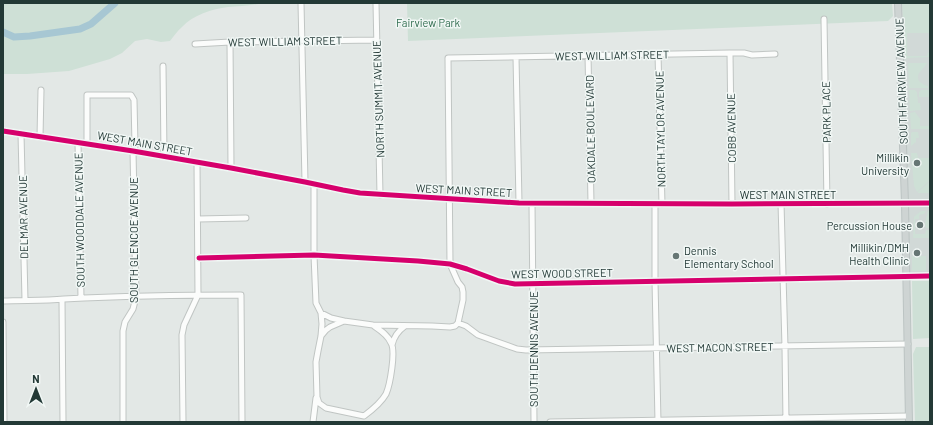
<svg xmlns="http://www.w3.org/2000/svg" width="933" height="425" font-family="Barlow,sans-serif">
<rect width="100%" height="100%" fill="#e3e8e6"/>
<path fill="#d1d9d7" d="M900,30H930V276H907Z"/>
<path fill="#cee0d6" d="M3,3H262C251,6 239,6 228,7C212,9 193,15 182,27C177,31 174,36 170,41L161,42L147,39L135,41L122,53L110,59L69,71L27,74H3Z
M407,3H892L893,16L888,21L408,41Z
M902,3H930V33H907V56H927L928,52L929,53V57L907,58V59L904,57Z
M908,63H927C924,69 915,73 919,81C922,84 924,85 928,86V88H909Z
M909,90H915L917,92L918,103H920L921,110L910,111Z
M921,90H930V97H919V92Z
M915,112L921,120H920V126H930V129H911L910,113Z
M912,132H918L919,138H916V142L911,146V133Z
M911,153H917L918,158H930V180L917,192L914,186Z
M930,181V193H918V192Z
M921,211H926L924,214L919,215V219H915V234H925L926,230H930V238H913L914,217Z
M928,211H930V228H926L925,223Z
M912,256H926V271H912Z
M912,281H930V338L913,339Z
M916,347H930V422H916L915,420L913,354Z"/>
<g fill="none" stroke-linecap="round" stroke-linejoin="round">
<path stroke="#a7c7d3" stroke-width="7" d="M3,32L14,37L30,36L80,29L91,24L115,3"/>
<g stroke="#c0c5c3" stroke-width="7">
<path id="minor" d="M301,3L305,182
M376,3L380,195
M824,19L827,204
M230,42L231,168
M195,44L230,42L376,40
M730,53L732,204
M658,54L662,204
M588,55L591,203
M516,57L519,203
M163,66L164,156
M3,131L133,151L231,168L305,182L343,190L360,193L519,203L732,204L930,203
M21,134L25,300
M40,137L41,90
M78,142L81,298
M87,144V95H131L134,100L135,146L133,151L136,297L133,309L125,322L123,331V422
M314,184V255L316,303L321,313L322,324L321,336L318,351L316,362L317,397L319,403L326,408L364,416C372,410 381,403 386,394C390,385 396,351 391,343C388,335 380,330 374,326
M532,203L534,422
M781,203L785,347L786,422
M655,204V281L658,422
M198,219L246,218
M199,258L314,255L418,261L450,264L467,269L499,281L515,284L930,276
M62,300L63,422
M3,301C23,300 44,301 64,299C123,296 182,295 241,295L242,422
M321,313L331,318L344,321
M3,322L4,422
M458,323L463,300V292L462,287L458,282L450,264L448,58L730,53H744L752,55L775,54
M321,336L326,330L330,327L344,321L373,325L432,326L450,327L455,326L458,323L466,326L478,335L517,349L526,350L908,344
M392,345C394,336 398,331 405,326
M183,422L182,335L184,325L198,295L197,162
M313,422L316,398
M550,422L908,416"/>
</g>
<g stroke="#bcc4c3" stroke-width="8">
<path id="major" d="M898,3L905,203L909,422"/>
</g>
<use href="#minor" stroke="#fbfcfb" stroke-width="5"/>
<use href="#major" stroke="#ced4d3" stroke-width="6"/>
<g stroke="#f1f7f5" stroke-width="8">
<path id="cycleway" d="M3,131L133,151L231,168L305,182L343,190L360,193L519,203L732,204L930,203
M199,258L314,255L418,261L450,264L467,269L499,281L515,284L930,276"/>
</g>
<use href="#cycleway" stroke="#d6006c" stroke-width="5"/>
</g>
<g fill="#667674" stroke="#f1f7f5" stroke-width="1.5">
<circle cx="917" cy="163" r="4"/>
<circle cx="920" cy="225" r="4"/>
<circle cx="917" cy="253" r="4"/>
<circle cx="676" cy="256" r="4"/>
</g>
<g text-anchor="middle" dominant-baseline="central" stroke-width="3" stroke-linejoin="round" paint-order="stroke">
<g font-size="11" fill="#316d50" stroke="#f1f7f5">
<text x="428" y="22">Fairview Park</text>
</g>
<g font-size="11" fill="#233936" stroke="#f1f7f5">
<text transform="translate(285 41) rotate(-1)">WEST WILLIAM STREET</text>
<text transform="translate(612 55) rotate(-1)">WEST WILLIAM STREET</text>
<text transform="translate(901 81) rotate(-92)">SOUTH FAIRVIEW AVENUE</text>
<text transform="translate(378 99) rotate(-92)">NORTH SUMMIT AVENUE</text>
<text transform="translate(826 112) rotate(-91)">PARK PLACE</text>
<text transform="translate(731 128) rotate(-91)">COBB AVENUE</text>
<text transform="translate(590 129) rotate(-91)">OAKDALE BOULEVARD</text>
<text transform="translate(660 129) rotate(-91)">NORTH TAYLOR AVENUE</text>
<text transform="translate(145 143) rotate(10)">WEST MAIN STREET</text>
<text transform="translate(464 190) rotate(3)">WEST MAIN STREET</text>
<text x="788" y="194">WEST MAIN STREET</text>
<text transform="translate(23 217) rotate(-91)">DELMAR AVENUE</text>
<text transform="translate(79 220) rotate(-91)">SOUTH WOODDALE AVENUE</text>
<text transform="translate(133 240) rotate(-90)">SOUTH GLENCOE AVENUE</text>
<text transform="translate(562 273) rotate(-1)">WEST WOOD STREET</text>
<text transform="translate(720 347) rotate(-1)">WEST MACON STREET</text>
<text transform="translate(533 349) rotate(-90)">SOUTH DENNIS AVENUE</text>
</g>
<g font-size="11" fill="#233936" stroke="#f1f7f5" text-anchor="end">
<text x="909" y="157">Millikin<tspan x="909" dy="13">University</tspan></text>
<text x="912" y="225">Percussion House</text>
<text x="909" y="247">Millikin/DMH<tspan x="909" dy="13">Health Clinic</tspan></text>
<text x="684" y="250" text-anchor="start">Dennis<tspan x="684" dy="13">Elementary School</tspan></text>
</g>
</g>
<rect width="933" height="425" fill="none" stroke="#233936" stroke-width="8"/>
<g transform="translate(36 389)" stroke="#f1f7f5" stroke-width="3" paint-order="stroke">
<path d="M0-3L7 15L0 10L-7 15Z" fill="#233936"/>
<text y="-6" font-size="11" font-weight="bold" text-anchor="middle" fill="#233936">N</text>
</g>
</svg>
